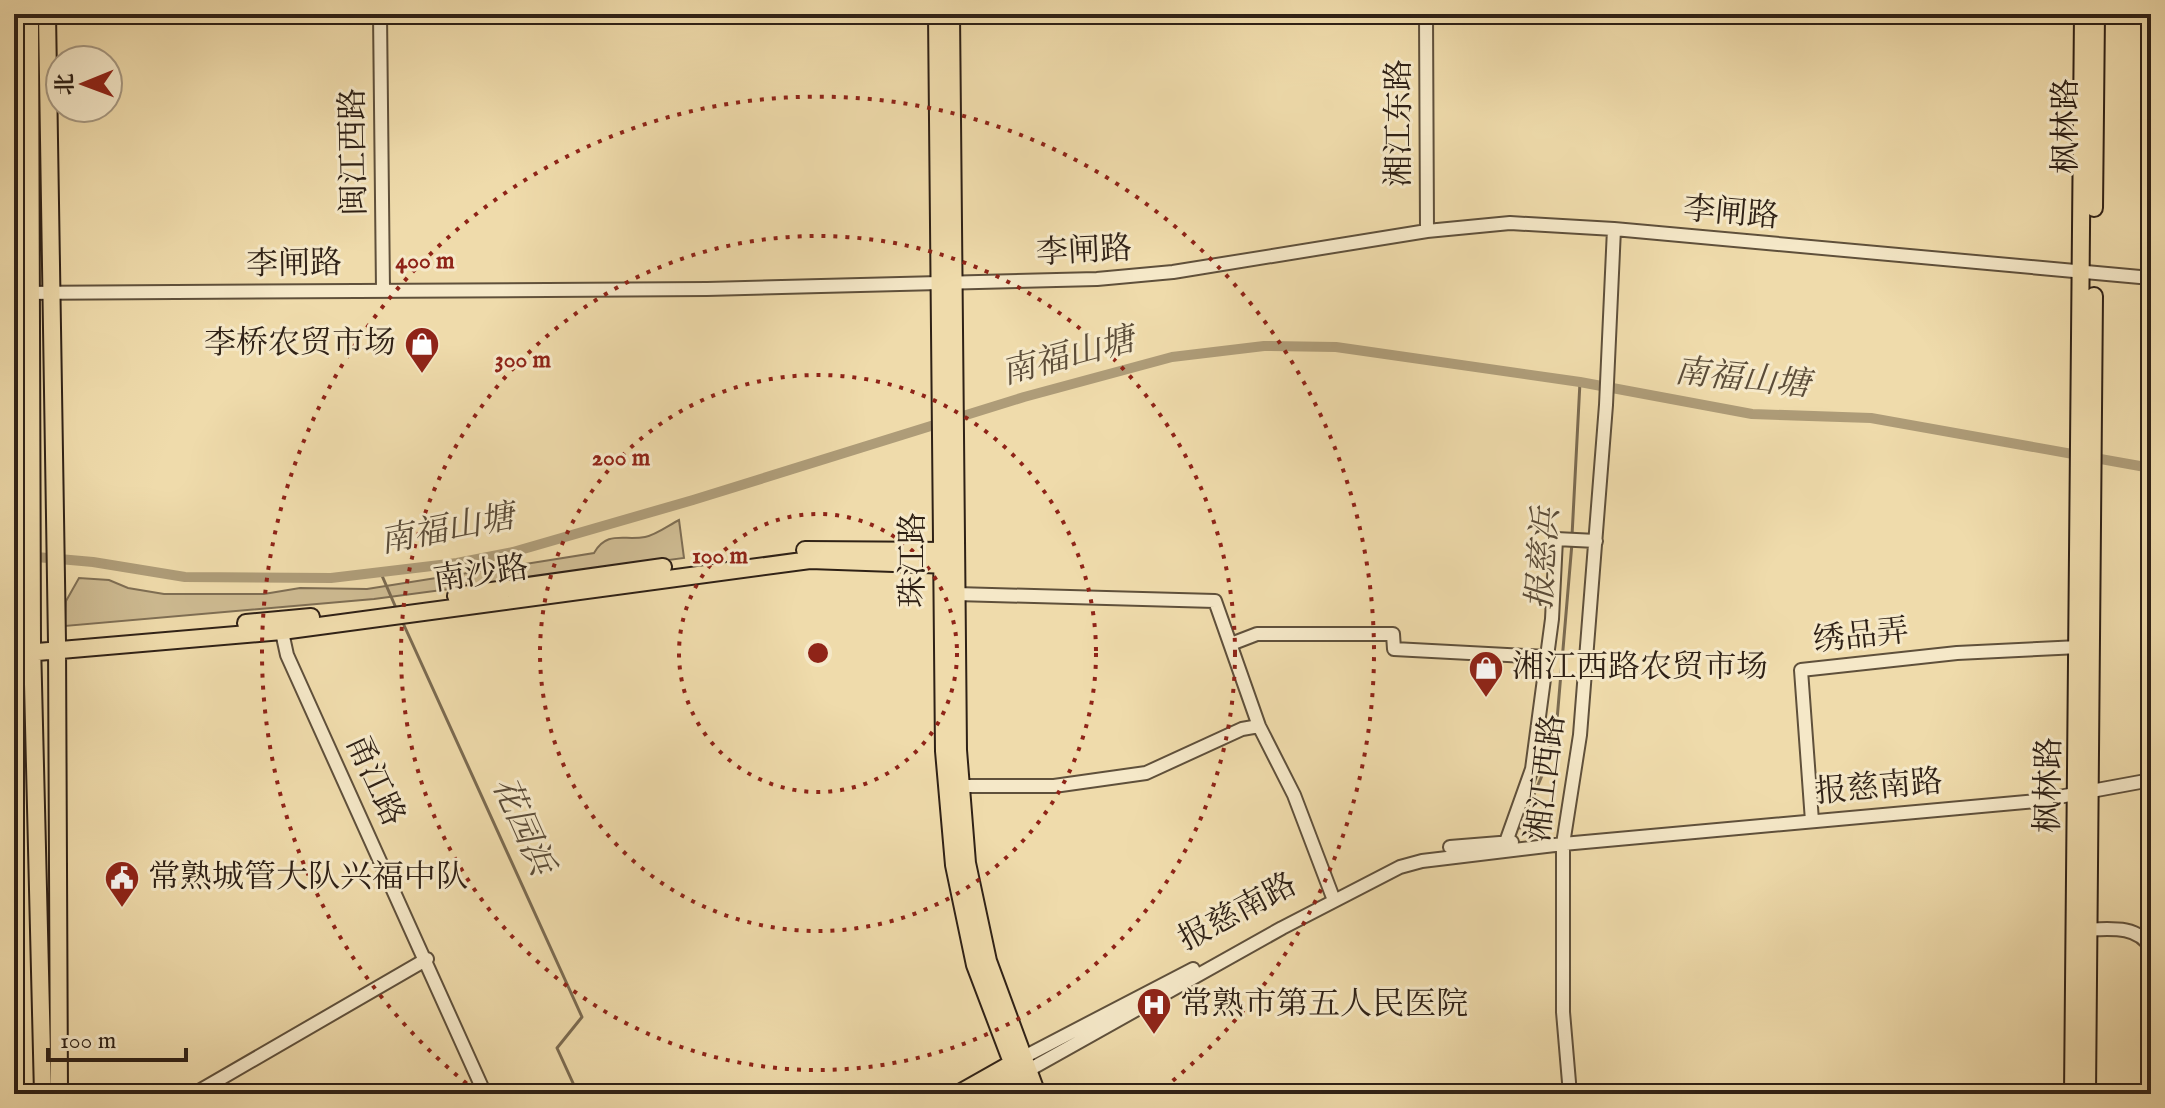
<svg xmlns="http://www.w3.org/2000/svg" width="2165" height="1108" font-family="'IM FELL English','Noto Serif SC',serif">
<rect width="100%" height="100%" fill="#efdbab"/>
<filter id="stains"><feTurbulence type="fractalNoise" baseFrequency=".0025" numOctaves="4"/><feColorMatrix values="0 0 0 0 .2 0 0 0 0 .09 0 0 0 0 .02 0 0 0 .5 -.17"/></filter>
<radialGradient id="worn" r=".72"><stop offset=".6" stop-color="#630" stop-opacity="0"/><stop offset="1" stop-color="#630" stop-opacity=".3"/></radialGradient>
<path fill="#cebb92" stroke="#7e6e54" stroke-width="2" d="M679,520L684,558L374,599L65,626L66,601L79,578L109,580L128,588L164,594H264L300,588L367,589L594,553C607,530 624,541 645,537C656,535 669,525 679,520Z"/>
<g fill="none" stroke-linecap="round" stroke-linejoin="round">
<path stroke="#7b6b51" stroke-width="3" d="M1572,536L1580,382
M380,571L396,608
M403,623L582,1017L557,1048L578,1094
M1520,828L1546,766L1557,720L1572,543"/>
<path stroke="#ae9c78" stroke-width="10" d="M14,555L93,562L185,577L331,578L457,563L513,552L693,500L1024,397L1172,357L1264,346L1336,347L1580,382L1752,414L1871,418L2151,468"/>
<g stroke="#5f503b" stroke-width="16">
<path id="minor" d="M380,14L383,290
M1426,14L1427,231
M14,293L707,289L1097,279L1173,272L1427,231L1510,223L1614,229L2151,278
M956,594L1215,601L1259,726L1294,795L1332,895
M280,623L287,655L485,1094
M1231,644L1257,634H1393L1394,649L1547,657
M960,786H1054L1146,773L1242,729L1259,726
M1812,821L1801,670L1957,653L2079,647
M1506,842L1532,769L1552,619L1556,539L1596,541
M1450,847L1512,842
M2083,930C2107,929 2139,924 2151,949
M1022,1058L1193,969
M1027,1071L1282,928L1400,867L1422,861L1563,844L2037,801L2151,780
M194,1094L427,959
M1570,1094L1563,1012V844L1580,735L1606,405L1614,229"/>
</g>
<g stroke="#2f2116" stroke-width="20">
<path id="major" d="M30,14L32,643L43,1094
M47,14L57,642L59,1094
M937,14L944,751L954,865L975,965L1024,1094
M951,14L958,750L967,863L988,961L1037,1094
M2094,208L2096,14
M805,550L950,551
M456,596L663,567
M246,623L311,617
M14,654L282,631L810,560L950,565
M958,1094L1020,1059
M984,1094L1025,1072
M2073,1094L2083,14
M2087,1094L2094,296"/>
</g>
<use href="#minor" stroke="#f5e8c8" stroke-width="12"/>
<use href="#major" stroke="#efdbab" stroke-width="16"/>
</g>
<g fill="none" stroke="#8f2418" stroke-width="4" stroke-dasharray="4 8">
<circle cx="818" cy="653" r="139"/>
<circle cx="818" cy="653" r="278"/>
<circle cx="818" cy="653" r="417"/>
<path d="M476 1091A556 556 0 1 1 1160 1091"/>
</g>
<defs>
<g id="shop-pin" transform="scale(1.8)"><path d="M0 17L-7.5 6A9.5 9.5 0 1 1 7.5 6Z" fill="#8f2418" stroke="#f5e8c8"/><path d="M-5-2.5h2.3a2.7 3.5 0 0 1 5.4 0H5L5.5 6h-11ZM-1.5-2.5h3a1.5 2.3 0 0 0-3 0Z" fill="#fff"/></g>
<g id="civic-pin" transform="scale(1.8)"><path d="M0 17L-7.5 6A9.5 9.5 0 1 1 7.5 6Z" fill="#8f2418" stroke="#f5e8c8"/><path d="M-.6-6.5H3V-4.5H.6V-3L4-1V1h2V6H-6V1h2V-1L-.6-3ZM-1.2 2.5V6h2.4V2.5Z" fill="#fff"/></g>
<g id="hospital-pin" transform="scale(1.8)"><path d="M0 17L-7.5 6A9.5 9.5 0 1 1 7.5 6Z" fill="#8f2418" stroke="#f5e8c8"/><path d="M-5-5h3v3.5h4V-5h3V5h-3V1.5h-4V5h-3Z" fill="#fff"/></g>
</defs>
<g fill-rule="evenodd">
<use href="#shop-pin" x="422" y="344"/>
<use href="#shop-pin" x="1486" y="668"/>
<use href="#civic-pin" x="122" y="878"/>
<use href="#hospital-pin" x="1154" y="1005"/>
</g>
<g text-anchor="middle" dominant-baseline="central" stroke-width="6" stroke-linejoin="round" paint-order="stroke">
<g font-size="32" fill="#2f2116" stroke="#f5e8c8">
<text transform="translate(1400 123) rotate(-90)">湘江东路</text>
<text transform="translate(2067 126) rotate(-90)">枫林路</text>
<text transform="translate(355 152) rotate(-91)">闽江西路</text>
<text transform="translate(1731 214) rotate(5)">李闸路</text>
<text transform="translate(1084 252) rotate(-3)">李闸路</text>
<text transform="translate(294 265) rotate(-1)">李闸路</text>
<text transform="translate(914 560) rotate(-90)">珠江路</text>
<text transform="translate(481 575) rotate(-8)">南沙路</text>
<text transform="translate(1861 637) rotate(-6)">绣品弄</text>
<text transform="translate(1547 778) rotate(-83)">湘江西路</text>
<text transform="translate(374 781) rotate(65)">甬江路</text>
<text transform="translate(2050 785) rotate(-89)">枫林路</text>
<text transform="translate(1879 788) rotate(-5)">报慈南路</text>
<text transform="translate(1238 913) rotate(-28)">报慈南路</text>
</g>
<g font-size="32" fill="#2f2116" stroke="#f5e8c8" text-anchor="start">
<text x="396" y="344" text-anchor="end">李桥农贸市场</text>
<text x="1512" y="668">湘江西路农贸市场</text>
<text x="148" y="878">常熟城管大队兴福中队</text>
<text x="1180" y="1005">常熟市第五人民医院</text>
</g>
<g font-size="34" font-style="italic" fill="#5b4c38" stroke="#f5e8c8">
<text transform="translate(1068 357) rotate(-15)">南福山塘</text>
<text transform="translate(1742 379) rotate(6)">南福山塘</text>
<text transform="translate(447 530) rotate(-11)">南福山塘</text>
<text transform="translate(1544 559) rotate(-86)">报慈浜</text>
<text transform="translate(522 826) rotate(66)">花园浜</text>
</g>
</g>
<circle cx="818" cy="653" r="12" fill="#8f2418" stroke="#f5e8c8" stroke-width="4"/>
<g font-size="24" text-anchor="middle" font-weight="bold" fill="#8f2418" stroke="#f5e8c8" stroke-width="6" stroke-linejoin="round" paint-order="stroke">
<text x="425" y="268">400 m</text>
<text x="523" y="367">300 m</text>
<text x="621" y="465">200 m</text>
<text x="720" y="563">100 m</text>
</g>
<rect width="2165" height="1108" fill="none" stroke="#efdbab" stroke-width="48"/>
<rect x="16" y="16" width="2133" height="1076" fill="none" stroke="#2f2116" stroke-width="4"/>
<rect x="24" y="24" width="2117" height="1060" fill="none" stroke="#2f2116" stroke-width="2"/>
<g transform="translate(84 84) rotate(269)"><circle r="38" fill="#f5e8c8" stroke="#a69881" stroke-width="2"/>
<path d="M0-6L14 30L0 20L-14 30Z" fill="#8f2418"/>
<text y="-12" font-size="22" font-weight="bold" text-anchor="middle" fill="#2f2116">北</text>
</g>
<path d="M48 1048v12h138v-12" fill="none" stroke="#2f2116" stroke-width="4"/>
<text x="60" y="1048" font-size="24" fill="#2f2116" stroke="#f5e8c8" stroke-width="6" paint-order="stroke">100 m</text>
<rect width="100%" height="100%" filter="url(#stains)"/>
<rect width="100%" height="100%" fill="url(#worn)"/>
</svg>
